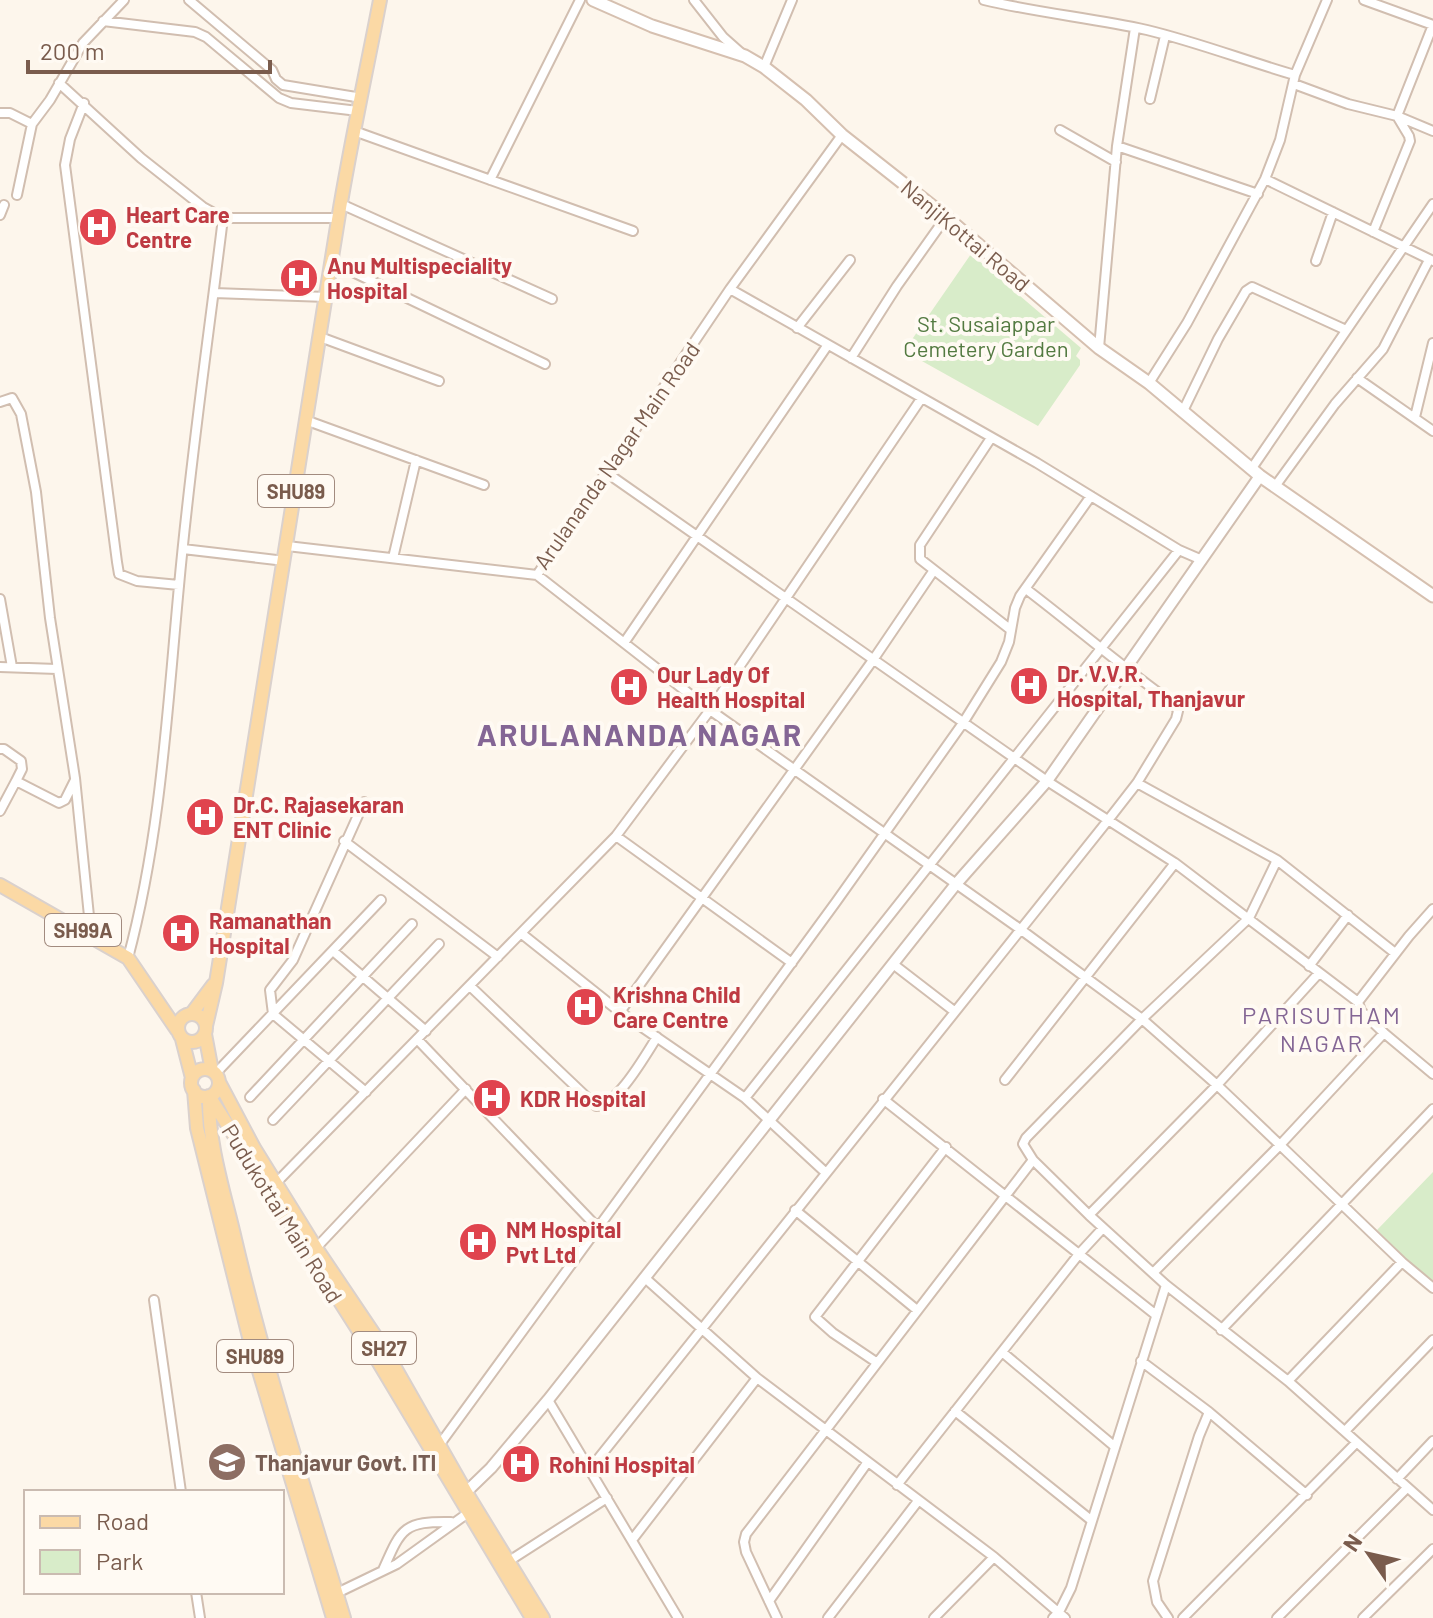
<svg xmlns="http://www.w3.org/2000/svg" width="1433" height="1618" font-family="Barlow,sans-serif">
<rect width="100%" height="100%" fill="#fdf6ec"/>
<path fill="#d8ecc9" d="M971,254L1081,348L1076,356L1080,360V365L1038,426L904,351Z
M1433,1172V1285L1377,1230Z"/>
<g fill="none" stroke-linecap="round" stroke-linejoin="round">
<g stroke="#d1beb0" stroke-width="12">
<path id="minor" d="M189,0L272,70L276,79L283,85L362,98
M694,0L723,37L741,53
M984,0C1038,13 1093,18 1147,30C1197,42 1246,61 1295,75
M103,21L195,32L206,37L279,98L291,103L358,111
M764,67L792,0
M59,83L141,158L203,207L223,218H339
M1294,84L1348,104L1397,116L1433,25L1364,0
M1150,99L1165,36
M84,103L70,139L65,165L117,562L119,574L137,581L179,585
M0,113H10L32,124
M1397,116L1433,131
M1060,130L1116,162
M354,131L633,231
M1117,146L1258,194
M1265,179L1433,261
M490,180L580,0
M17,195L32,124L50,100L83,43L124,0
M341,204L552,299
M0,215L4,205
M1373,232L1410,141L1409,136L1397,116
M1316,261L1333,212
M332,262L545,364
M730,289L1037,463L1179,550L1202,560
M214,293L327,297
M797,328L850,260
M320,337L439,381
M1099,348L1117,146L1135,28
M851,358L897,286L946,217
M1357,378L1433,431
M1149,383L1187,323L1265,179L1280,140L1295,75L1327,0
M0,402L12,398L21,414L36,492L50,618L75,778L89,916L97,938
M1183,411L1218,339L1246,291L1252,287L1346,330
M1415,417L1433,343
M308,421L484,485
M991,438L920,545V559L1011,630
M1252,468L1433,204
M607,473L1047,781L1175,863L1358,1002
M1276,485L1335,404L1383,349L1429,260
M287,546L537,575L730,289L842,135
M183,549L285,561
M393,558L416,460
M537,575L710,710L1020,929L1142,1019L1217,1085L1280,1145L1153,1273
M0,599L12,667
M624,643L827,346
M0,667L57,669
M0,749H4L21,761L22,769L16,781
M1137,783L1277,860L1395,953
M364,802L293,960L270,990L273,1014L366,1092
M0,811L16,781L59,803L65,800L75,780
M616,836L792,963
M344,841L498,957
M1277,860L1249,918L1142,1019L1026,1138L1023,1144L1033,1160L1089,1215L1166,1285L1288,1381L1433,1510
M1433,909L1409,936L1358,1002L1361,1011L1384,1033L1280,1145L1402,1262L1433,1288
M522,934L620,1012L745,1098L825,1172
M333,951L426,1031
M128,958C161,834 167,712 179,586C190,463 208,341 223,218
M893,964L954,1011
M1309,966L1348,915
M470,986L596,1106C617,1106 646,1054 657,1037
M620,1012L873,660L934,570
M1384,1033L1433,1074
M417,1039L598,1228
M215,1074L381,900
M1005,1080L1175,863
M250,1097L412,924
M745,1098L1179,550
M883,1099L1156,1315
M273,1120L439,944
M273,1186L616,836L710,710L921,399
M795,1210L917,1310
M1089,1215L1217,1085L1319,973
M316,1248L466,1089
M645,1278L757,1378L994,1557L1065,1618
M154,1300L181,1492
M1221,1330L1433,1109
M1002,1352L1114,1446
M1141,1361L1209,1412
M876,1362L833,1333L815,1317L946,1147
M1288,1381L1402,1262
M548,1400L678,1618
M955,1411L1091,1520
M1346,1430L1433,1340
M440,1444L836,902L963,723L1001,662L1009,642L1015,608L1020,596L1091,496
M590,1469L1109,819L1137,783L1176,719L1178,711L1174,704C1123,668 1076,627 1026,589
M1397,1479L1433,1441
M897,1485L1079,1254L1103,1228
M632,1540L757,1378
M509,1561L607,1498
M383,1570C401,1529 403,1521 451,1522
M196,1592L200,1618
M337,1593L397,1564L468,1513
M769,1601L867,1463
M777,1618L746,1552L744,1542L746,1534L1033,1160
M828,1618L918,1501
M934,1618L994,1557
M1053,1618L1059,1612L1071,1588L1166,1285
M1168,1618L1157,1602L1153,1581L1199,1436L1209,1412L1307,1495
M1183,1618L1356,1443
M1277,1618L1407,1488
M1363,1618L1433,1549"/>
</g>
<g stroke="#d1beb0" stroke-width="14">
<path id="tertiary" d="M461,1497L491,1468L548,1400L956,884L1047,781L1260,476"/>
</g>
<g stroke="#d6c0b0" stroke-width="15">
<path id="secondary" d="M593,0L652,26L745,56L764,67L806,100L842,135L946,217L1099,348L1149,383L1260,476L1433,596"/>
</g>
<g stroke="#dad1cd" stroke-width="16">
<path id="primary" d="M0,885L128,958L177,1030
M192,1013L213,985
M178 1028a14 14 0 1 1 28 0a14 14 0 1 1-28 0Z
M206,1026L216,983C257,728 297,474 338,220C350,146 366,73 380,0
M205,1034L212,1071
M182,1039L192,1078
M191 1083a14 14 0 1 1 28 0a14 14 0 1 1-28 0Z
M219,1082L254,1148L316,1248L386,1352L467,1494L543,1618
M194,1090L197,1128L250,1341L333,1618
M209,1096L376,1358L532,1618
M209,1096C208,1144 224,1192 235,1239C265,1367 306,1492 344,1618"/>
</g>
<use href="#minor" stroke="#fff" stroke-width="8"/>
<use href="#tertiary" stroke="#fff" stroke-width="10"/>
<use href="#secondary" stroke="#fff" stroke-width="11"/>
<use href="#primary" stroke="#fbd9a5" stroke-width="12"/>
</g>
<defs>
<g id="hospital-disc" transform="scale(2)"><circle r="9.5" fill="#e0444e" stroke="#fffaf3"/><path d="M-5-5h3v3.5h4V-5h3V5h-3V1.5h-4V5h-3Z" fill="#fff"/></g>
<g id="university-disc" transform="scale(2)"><circle r="9.5" fill="#8d6e63" stroke="#fffaf3"/><path d="M0-5L7-2L0 1L-7-2ZM-4 1L0 2.5L4 1V4Q0 6-4 4Z" fill="#fff"/></g>
</defs>
<g fill-rule="evenodd">
<use href="#hospital-disc" x="98" y="227"/>
<use href="#hospital-disc" x="299" y="278"/>
<use href="#hospital-disc" x="1029" y="686"/>
<use href="#hospital-disc" x="629" y="687"/>
<use href="#hospital-disc" x="205" y="817"/>
<use href="#hospital-disc" x="181" y="933"/>
<use href="#hospital-disc" x="585" y="1007"/>
<use href="#hospital-disc" x="492" y="1098"/>
<use href="#hospital-disc" x="478" y="1242"/>
<use href="#university-disc" x="227" y="1462"/>
<use href="#hospital-disc" x="521" y="1464"/>
</g>
<g text-anchor="middle" dominant-baseline="central" stroke-width="8" stroke-linejoin="round" paint-order="stroke">
<g fill="#fffaf3" stroke="#a28b7f" stroke-width="2">
<rect x="258" y="475" width="76" height="32" rx="6"/>
<rect x="45" y="914" width="76" height="32" rx="6"/>
<rect x="352" y="1332" width="64" height="32" rx="6"/>
<rect x="217" y="1340" width="76" height="32" rx="6"/>
</g>
<g font-size="20" font-weight="bold" fill="#7a5c4d">
<text x="296" y="491">SHU89</text>
<text x="83" y="930">SH99A</text>
<text x="384" y="1348">SH27</text>
<text x="255" y="1356">SHU89</text>
</g>
<g font-size="22" font-weight="bold" fill="#be3a42" stroke="#fffaf3" text-anchor="start">
<text x="126" y="214">Heart Care<tspan x="126" dy="25">Centre</tspan></text>
<text x="327" y="265">Anu Multispeciality<tspan x="327" dy="25">Hospital</tspan></text>
<text x="1057" y="673">Dr. V.V.R.<tspan x="1057" dy="25">Hospital, Thanjavur</tspan></text>
<text x="657" y="674">Our Lady Of<tspan x="657" dy="25">Health Hospital</tspan></text>
<text x="233" y="804">Dr.C. Rajasekaran<tspan x="233" dy="25">ENT Clinic</tspan></text>
<text x="209" y="920">Ramanathan<tspan x="209" dy="25">Hospital</tspan></text>
<text x="613" y="994">Krishna Child<tspan x="613" dy="25">Care Centre</tspan></text>
<text x="520" y="1098">KDR Hospital</text>
<text x="506" y="1229">NM Hospital<tspan x="506" dy="25">Pvt Ltd</tspan></text>
<text x="549" y="1464">Rohini Hospital</text>
</g>
<g font-size="22" fill="#7a5c4d" stroke="#fffaf3">
<text transform="translate(966 235) rotate(40)">NanjiKottai Road</text>
<text transform="translate(616 455) rotate(-55)">Arulananda Nagar Main Road</text>
<text transform="translate(283 1213) rotate(58)">Pudukottai Main Road</text>
</g>
<g font-size="22" fill="#537a41" stroke="#fffaf3">
<text x="986" y="323">St. Susaiappar<tspan x="986" dy="25">Cemetery Garden</tspan></text>
</g>
<g font-size="22" font-weight="bold" fill="#785e54" stroke="#fffaf3" text-anchor="start">
<text x="255" y="1462">Thanjavur Govt. ITI</text>
</g>
<g font-size="24" letter-spacing="2" fill="#846695" stroke="#fffaf3">
<text x="1322" y="1014">PARISUTHAM<tspan x="1322" dy="28">NAGAR</tspan></text>
</g>
<g font-size="30" font-weight="bold" letter-spacing="2" fill="#846695" stroke="#fffaf3">
<text x="640" y="734">ARULANANDA NAGAR</text>
</g>
</g>
<rect x="24" y="1490" width="260" height="104" fill="#fffaf3" stroke="#cabbb1" stroke-width="2"/>
<rect x="40" y="1516" width="40" height="12" fill="#fbd9a5" stroke="#cabbb1" stroke-width="2"/>
<text x="96" y="1530" font-size="24" fill="#7a5c4d">Road</text>
<rect x="40" y="1550" width="40" height="24" fill="#d8ecc9" stroke="#cabbb1" stroke-width="2"/>
<text x="96" y="1570" font-size="24" fill="#7a5c4d">Park</text>
<g transform="translate(1369 1554) rotate(304)" stroke="#fffaf3" stroke-width="6" paint-order="stroke">
<path d="M0-6L14 30L0 20L-14 30Z" fill="#7a5c4d"/>
<text y="-12" font-size="22" font-weight="bold" text-anchor="middle" fill="#7a5c4d">N</text>
</g>
<path d="M28 60v12h242v-12" fill="none" stroke="#7a5c4d" stroke-width="4"/>
<text x="40" y="60" font-size="24" fill="#7a5c4d" stroke="#fffaf3" stroke-width="6" paint-order="stroke">200 m</text>
</svg>
